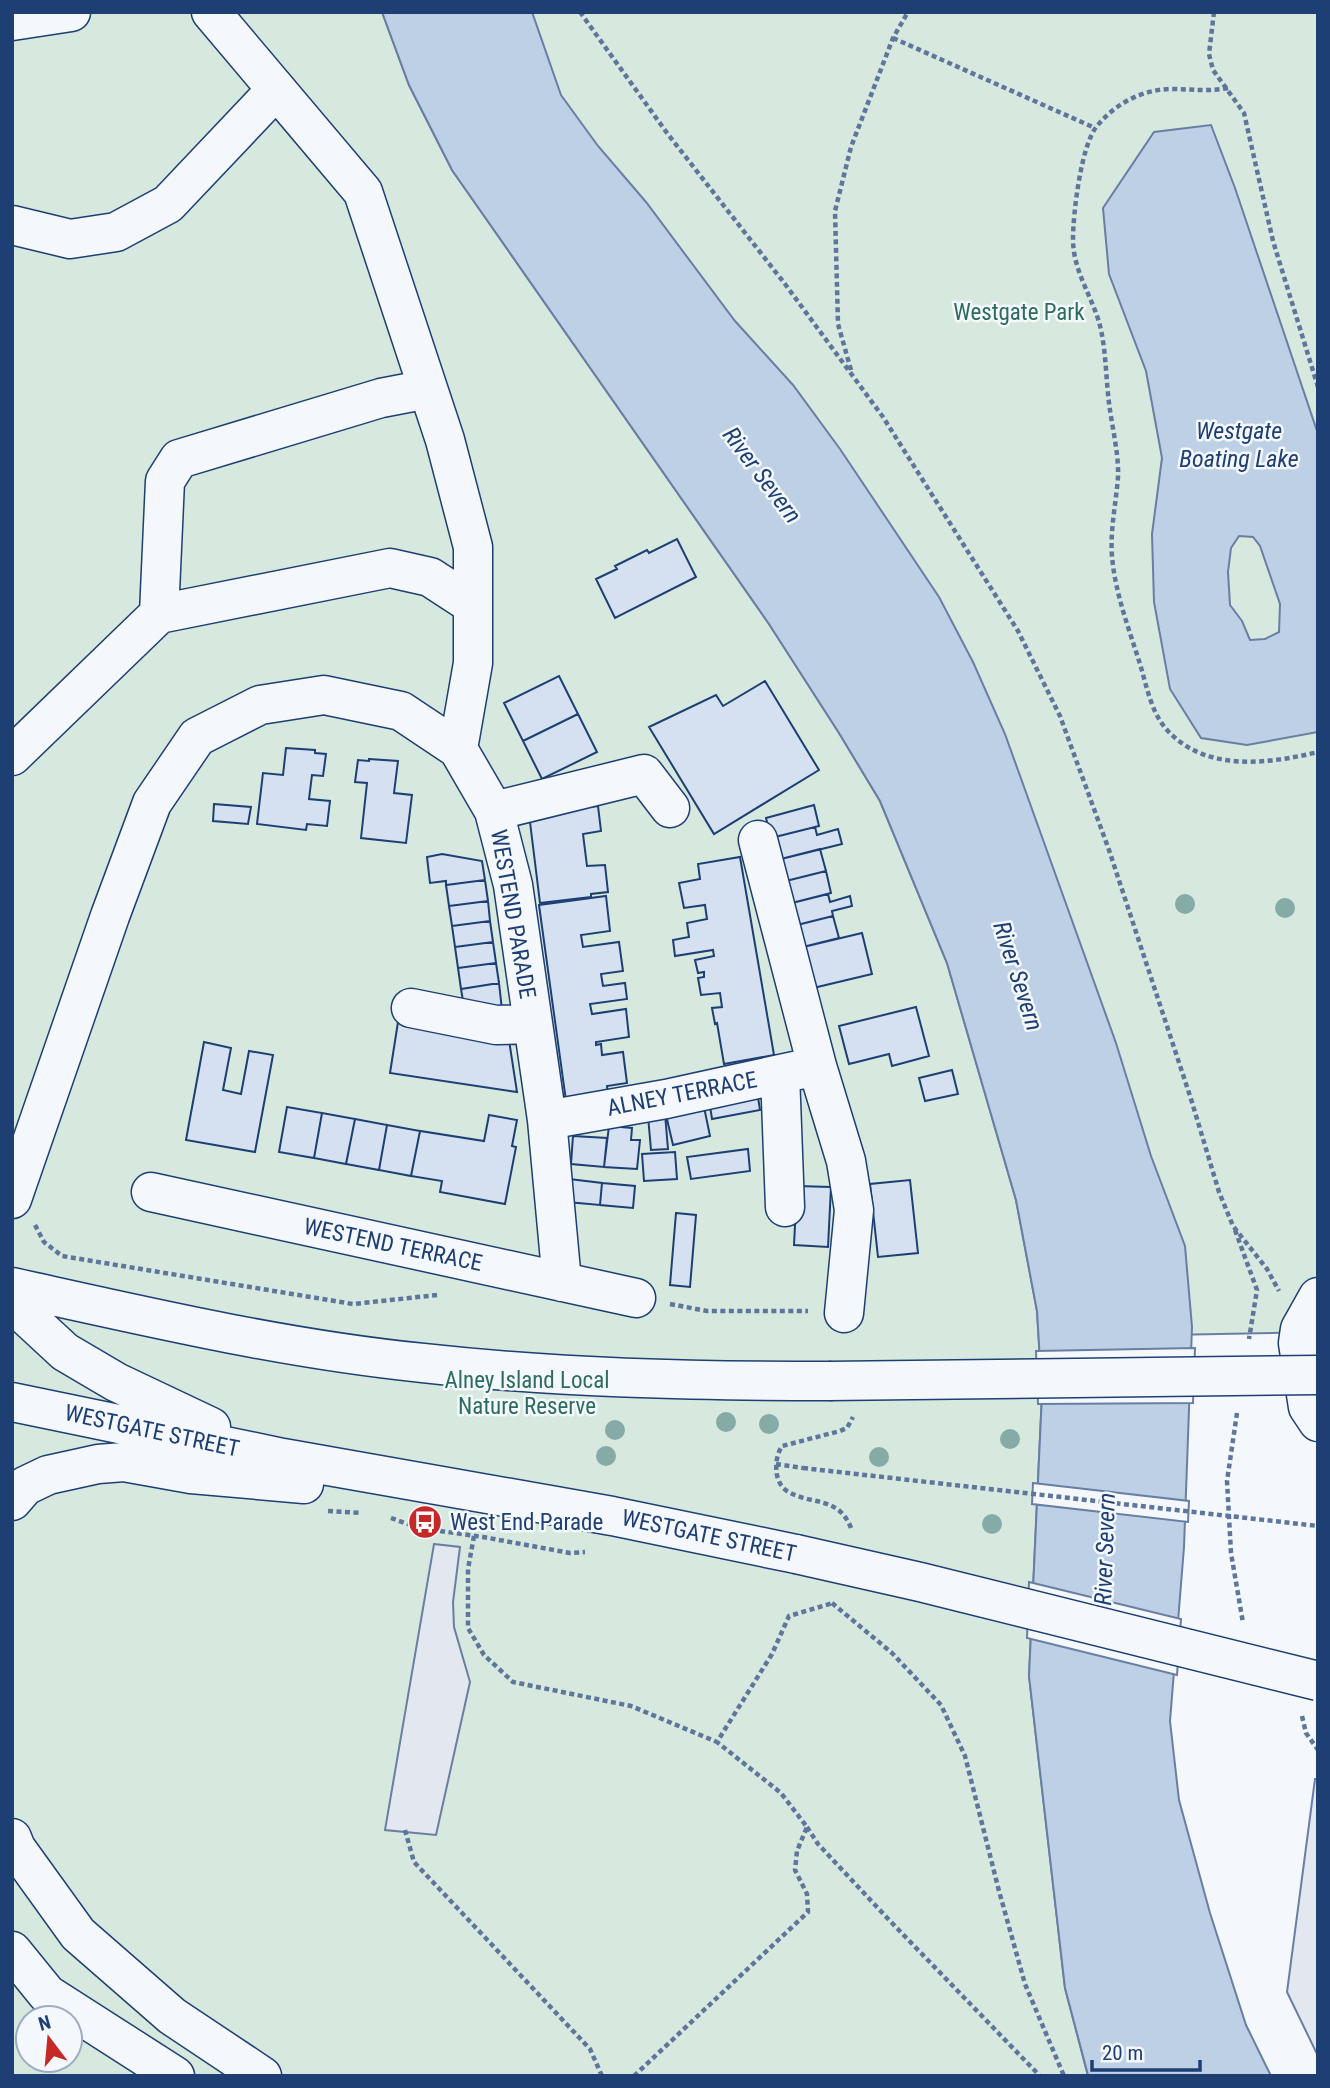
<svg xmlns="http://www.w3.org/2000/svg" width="1330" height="2088" font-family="'Roboto Condensed',sans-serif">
<rect width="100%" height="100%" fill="#f4f7fb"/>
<path fill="#d7e8df" stroke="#687fa3" stroke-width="2" fill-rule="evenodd" d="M12,12H382L409,85L452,170L769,624L839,733L880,801L947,963L1016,1200L1037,1311L1042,1394L1029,1676L1065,1988L1088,2076H12ZM28,2018H70V2060H28Z
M475,12H1318V1332L1115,1336L1102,1233Z"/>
<path fill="#e3e8f0" stroke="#687fa3" stroke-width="2" d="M434,1544L460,1547L453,1602L454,1627L470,1682L436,1835L385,1830Z
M1315,1779H1318V2056L1287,1992Z"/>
<path fill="#bed0e5" stroke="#687fa3" stroke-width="2" fill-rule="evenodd" d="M382,12H532L561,95L598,146L646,202L735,321L793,385L840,449L939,597L973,662L1005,734L1116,1043L1151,1156L1185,1246L1192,1327L1184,1547L1170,1721L1179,1800L1210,1913L1246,2025L1271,2076L1088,2075L1065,1988L1029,1676L1042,1394L1037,1311L1016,1200L947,963L880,801L839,733L769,624L452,170L409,85Z
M1211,125L1235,188L1318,434V732L1247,745L1201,738L1170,689L1154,602L1152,534L1162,458L1146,371L1109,274L1103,208L1154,132ZM1239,536L1253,537L1260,546L1280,604L1279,632L1265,639L1250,640L1242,621L1230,605L1228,572L1231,548Z"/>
<path fill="#f4f7fb" stroke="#687fa3" stroke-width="2" d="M1195,1348L1193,1403L1038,1404L1036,1351Z
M1033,1483L1189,1501L1188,1522L1032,1504Z
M1029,1582L1181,1619L1177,1675L1027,1638Z"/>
<path fill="#d5e0f0" stroke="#1d3f73" stroke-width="2" d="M677,539L696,577L615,618L596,579L617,569L615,566L647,550L649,553Z
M559,676L578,714L523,741L504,703Z
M765,681L819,770L714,834L649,727L716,695L723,706Z
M578,714L597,752L542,779L523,741Z
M286,748L315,750V753L326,754L323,776L312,775L309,799L330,801L327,826L307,824L306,830L257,824L263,773L283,775Z
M369,759L398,761L394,793L412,795L406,843L361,838L367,783L355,782L358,760L369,761Z
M214,804L251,807L248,824L213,821Z
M814,805L819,826L771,838L766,818Z
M598,806L601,831L583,834L587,866L605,865L608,892L591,894V897L540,903L529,814Z
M815,827L817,835L838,829L842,844L777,860L771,838Z
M820,849L826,871L782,882L777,860Z
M442,854L482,861L485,880L446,885V881L430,883L427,857Z
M740,857L774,1055L724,1064L717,1023L715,1024L712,1008L722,1007L720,993L701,995L698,978L704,977V972L698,973L695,960L714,956L713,950L675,956L673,940L689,937L687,923L707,919L705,905L684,908L679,883L700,879L698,864Z
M826,871L831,893L788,904L782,882Z
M485,880L488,901L449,906L446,885Z
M828,894L830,902L850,896L852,906L832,911L833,916L793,926L788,904Z
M606,896L610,931L581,935L583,947L619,942L623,971L601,974L603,986L625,983L627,999L590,1004L592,1014L626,1009L629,1037L596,1042V1045L601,1044L602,1055L623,1052L627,1083L607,1086L608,1096L566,1101L539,905Z
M488,901L490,921L452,926L449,906Z
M833,916L839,938L799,948L793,926Z
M490,921L493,942L455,947L452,926Z
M862,933L872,974L809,989L799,948Z
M493,942L496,963L458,968L455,947Z
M496,963L499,983L461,989L458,968Z
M499,983L502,1010L464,1007L461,989Z
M916,1007L929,1056L892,1066L889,1054L849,1064L839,1026Z
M398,1022L509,1040L517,1092L390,1073Z
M204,1042L231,1048L223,1090L241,1094L249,1051L273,1055L255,1152L186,1140Z
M952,1070L958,1094L925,1101L919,1078Z
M758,1097L760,1110L712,1119L710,1106Z
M287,1107L322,1113L314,1158L279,1152Z
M704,1107L710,1136L673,1145L666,1115Z
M322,1113L355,1119L346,1164L314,1158Z
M665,1114L668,1149L651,1150L648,1116Z
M489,1115L517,1120L512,1146L516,1147L505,1204L440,1192L442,1181L411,1176L420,1131L484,1141Z
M355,1119L387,1125L379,1170L346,1164Z
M387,1125L420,1131L411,1176L379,1170Z
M609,1126L632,1128L631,1140H640L637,1169L604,1167Z
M573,1136L607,1138L604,1167L571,1164Z
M748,1149L750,1171L691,1179L687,1157Z
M675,1152L677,1179L644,1181L642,1154Z
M569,1179L602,1183L600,1205L567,1202Z
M910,1180L918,1253L878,1257L870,1184Z
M602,1183L635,1186L633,1208L600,1205Z
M797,1186L831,1187L828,1247L794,1245Z
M676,1213L696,1215L690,1287L670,1285Z"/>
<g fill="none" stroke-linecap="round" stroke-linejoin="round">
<g stroke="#1d3f73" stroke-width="41">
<path id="minor" d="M211,12L363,192L445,440L473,547V663L458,749
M12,21L71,12
M12,225L70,239L116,232L168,204L276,90
M159,614L165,481L179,459L381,398L428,389
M12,756L159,614L390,568L430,577L473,605
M494,811L644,774L670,808
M758,840L817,1066L846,1161L854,1210L844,1313
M411,1008L496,1025L533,1024
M780,1074L785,1207
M547,1120L666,1099L817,1066
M151,1192L636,1298
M12,1199L110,916L152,803L197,737L260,705L324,695L401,711L458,749L494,811L513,885L547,1120L562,1282
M1318,1297L1300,1329L1298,1343L1308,1407L1318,1422"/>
</g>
<g stroke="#1d3f73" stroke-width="41">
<path id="major" d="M12,1287C148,1317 284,1349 423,1363C558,1378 693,1381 829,1381
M12,1303L65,1352L116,1382L211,1427
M12,1402L283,1458L612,1516L796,1554
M12,1501L25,1486L48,1475L98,1464L124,1462L191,1474L304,1484
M12,1838L16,1848L78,1934L172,2016L262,2076
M12,1951L47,1994L175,2076"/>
</g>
<path stroke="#5e769c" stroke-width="4.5" stroke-dasharray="5 3.5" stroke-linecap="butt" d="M580,12L667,133L785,284L883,417L1018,631L1060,716L1109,850L1191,1099L1219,1192L1233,1226L1267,1269L1279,1291
M1214,12L1209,54L1213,70L1244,113L1273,241L1318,387
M893,38L1095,128
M1228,88C1208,92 1190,89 1170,89C1141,90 1115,104 1097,126C1081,145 1073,214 1073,239C1073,273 1094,298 1101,330C1106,353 1106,379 1109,403C1112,427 1119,454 1118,477C1116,504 1110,529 1112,556C1115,593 1129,629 1140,664C1147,687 1151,713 1168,731C1206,772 1268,764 1318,752
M851,370L838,324L835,211L851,147L893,38L908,12
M35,1225L44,1242L62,1256L353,1304L437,1295
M1235,1230L1257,1290L1249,1339
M670,1304L707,1311H808
M1237,1413L1227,1481L1231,1553L1243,1623
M776,1464L803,1468
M328,1511L362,1513
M391,1518L419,1528L483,1537L570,1553L585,1552
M851,1528C838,1495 811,1506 787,1491C773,1482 774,1458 782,1446L840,1431L847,1428L853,1417
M474,1536L468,1569V1628L484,1655L513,1682L631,1706L717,1742
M832,1603L892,1653L941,1705L965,1756L999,1891L1025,1984L1064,2076
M1302,1716L1306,1733L1318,1750
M807,1827L818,1844L891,1922L1040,2076
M405,1830L414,1862L590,2049L602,2076
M634,2076L808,1912L807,1894L795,1870L797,1851L807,1827L781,1793L717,1742L772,1654L789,1616L833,1603"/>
<use href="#minor" stroke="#f4f7fb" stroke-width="38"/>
<use href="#major" stroke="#f4f7fb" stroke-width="38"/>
<g stroke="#1d3f73" stroke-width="41" stroke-linecap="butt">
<path id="major-bridge" d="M829,1381L1318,1375
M796,1554L920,1582L1318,1681"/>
</g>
<path stroke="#5e769c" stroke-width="4.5" stroke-dasharray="5 3.5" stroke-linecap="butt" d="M803,1468L1318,1526"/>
<use href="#major-bridge" stroke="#f4f7fb" stroke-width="38"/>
</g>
<g fill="#86aba6">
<circle cx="1185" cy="904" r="10"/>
<circle cx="1285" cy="908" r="10"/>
<circle cx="726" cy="1422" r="10"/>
<circle cx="769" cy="1424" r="10"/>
<circle cx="615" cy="1430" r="10"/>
<circle cx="1010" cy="1439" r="10"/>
<circle cx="606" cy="1456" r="10"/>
<circle cx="879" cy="1457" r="10"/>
<circle cx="992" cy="1524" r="10"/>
</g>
<defs>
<g id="bus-disc" transform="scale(1.75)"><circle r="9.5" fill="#c62828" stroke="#f4f7fb"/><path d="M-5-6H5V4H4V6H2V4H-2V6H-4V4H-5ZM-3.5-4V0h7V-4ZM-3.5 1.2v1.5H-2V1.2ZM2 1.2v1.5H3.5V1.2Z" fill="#fff"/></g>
</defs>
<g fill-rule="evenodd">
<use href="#bus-disc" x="425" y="1522"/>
</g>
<g text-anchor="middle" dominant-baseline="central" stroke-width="5" stroke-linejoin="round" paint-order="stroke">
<g font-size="23" fill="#2c6c60" stroke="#f4f7fb">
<text x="1019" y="312">Westgate Park</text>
<text x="527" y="1380">Alney Island Local<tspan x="527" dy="26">Nature Reserve</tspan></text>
</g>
<g font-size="23" fill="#1d3f73" stroke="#f4f7fb">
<text transform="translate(513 914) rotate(80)">WESTEND PARADE</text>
<text transform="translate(682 1094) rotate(-11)">ALNEY TERRACE</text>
<text transform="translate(393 1245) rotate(12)">WESTEND TERRACE</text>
<text transform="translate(152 1431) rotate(12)">WESTGATE STREET</text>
<text transform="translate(709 1536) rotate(12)">WESTGATE STREET</text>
</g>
<g font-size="23" fill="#1d3f73" stroke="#f4f7fb" text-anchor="start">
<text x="450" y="1522">West End Parade</text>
</g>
<g font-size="24" font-style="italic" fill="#1d3f73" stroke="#f4f7fb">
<text x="1239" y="431">Westgate<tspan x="1239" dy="28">Boating Lake</tspan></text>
<text transform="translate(762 475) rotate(53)">River Severn</text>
<text transform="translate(1018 976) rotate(72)">River Severn</text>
<text transform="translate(1105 1549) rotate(-88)">River Severn</text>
</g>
</g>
<rect width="1330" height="2088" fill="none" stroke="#1d3f73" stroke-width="28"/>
<g transform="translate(49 2039) rotate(344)"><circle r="33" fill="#f4f7fb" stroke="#9eadc5" stroke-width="2"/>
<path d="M0-5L12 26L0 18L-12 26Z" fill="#c62828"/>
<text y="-10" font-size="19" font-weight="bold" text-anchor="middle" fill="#1d3f73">N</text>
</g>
<path d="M1092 2060v10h108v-10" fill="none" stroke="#1d3f73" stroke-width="3.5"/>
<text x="1102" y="2060" font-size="21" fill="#1d3f73" stroke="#f4f7fb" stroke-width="5" paint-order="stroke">20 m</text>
</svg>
